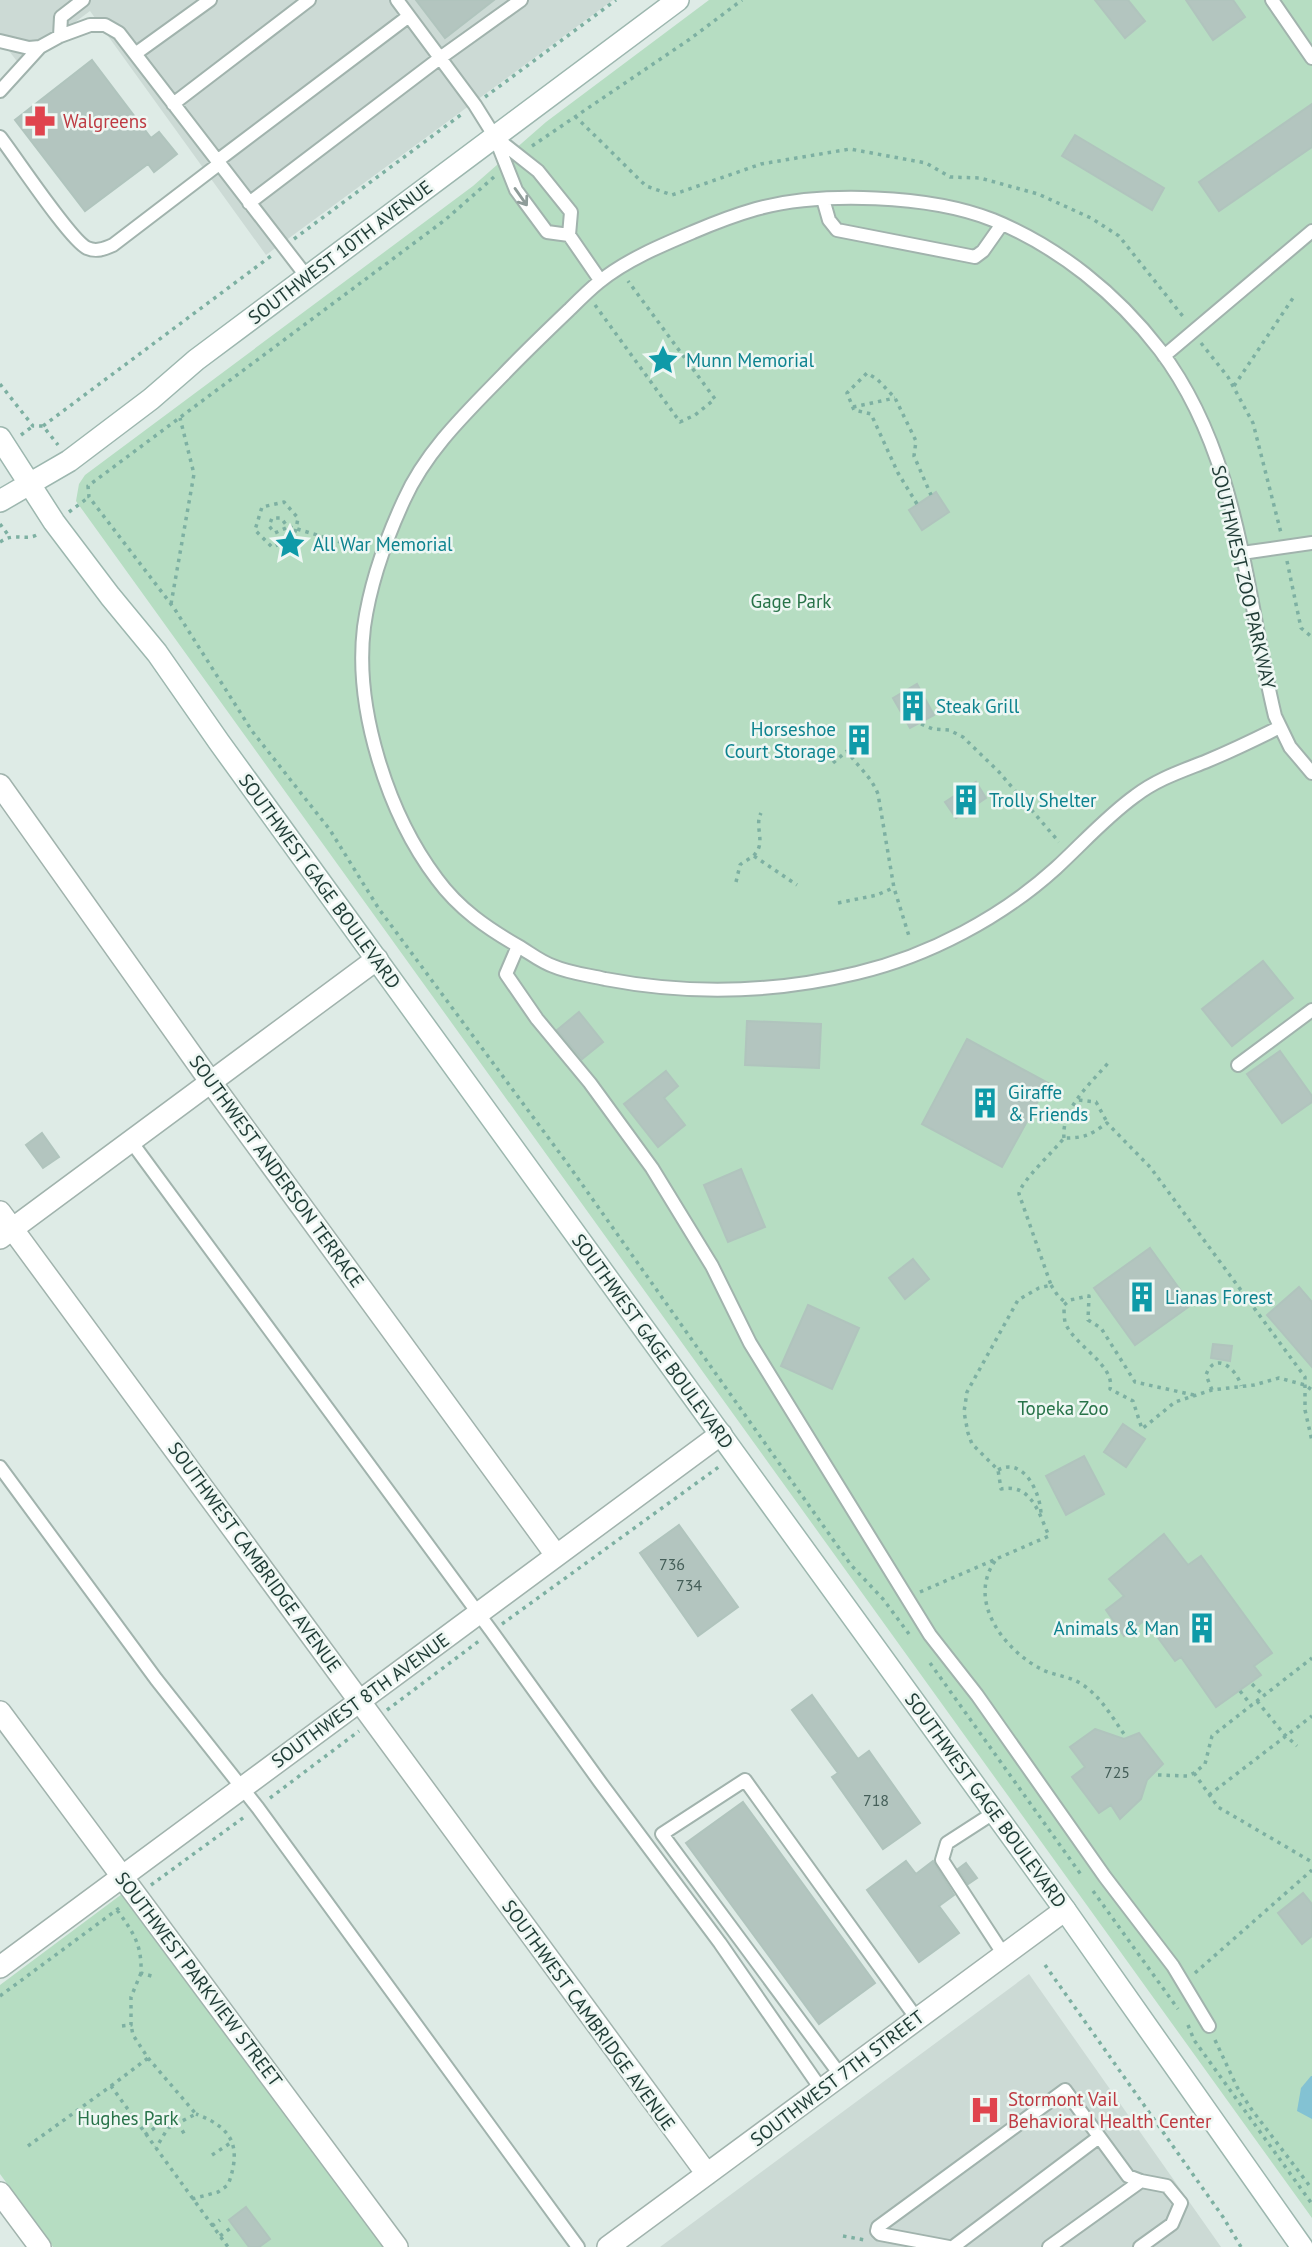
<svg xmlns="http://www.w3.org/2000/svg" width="1312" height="2247" font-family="'PT Sans',sans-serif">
<rect width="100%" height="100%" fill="#deebe6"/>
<path fill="#ccdad5" d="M0,0H613L266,255L90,11L19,64L0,39Z
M1029,1974L1221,2247H660Z"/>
<path fill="#b6ddc2" d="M709,0H1312V2218L76,501L79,484L85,475L473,186L546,122Z
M122,1894L385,2247H53L0,2174V1985Z"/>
<path fill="#83c2d3" d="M1311,2076H1312V2119L1297,2111L1301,2088Z"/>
<path fill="#b3c5bf" stroke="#b0c4bd" stroke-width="2" d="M416,0H494L445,38Z
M1095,0H1128L1145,21L1125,38Z
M1186,0H1233L1245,17L1213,40Z
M92,60L151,138L159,132L177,154L154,172L148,164L85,211L15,120Z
M1312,104V147L1219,211L1199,182Z
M1075,135L1164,188L1152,210L1062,156Z
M936,492L949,512L922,530L909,510Z
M917,684L934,715L910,728L893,698Z
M976,782L986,798L956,818L945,802Z
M1263,961L1293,998L1232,1046L1202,1009Z
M579,1012L603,1042L582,1059L557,1030Z
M747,1021L821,1024L819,1068L745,1065Z
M967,1039L1048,1083L1002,1167L922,1124Z
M1280,1051L1312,1096V1102L1282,1123L1247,1074Z
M666,1071L678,1086L664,1098L685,1125L658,1147L624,1104Z
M42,1133L59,1157L43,1168L26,1145Z
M741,1169L765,1227L728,1242L704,1185Z
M1150,1248L1191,1305L1135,1345L1094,1288Z
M913,1259L929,1279L905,1299L889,1278Z
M1299,1287L1312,1302V1367L1267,1315Z
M808,1305L859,1328L832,1389L781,1366Z
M1213,1344L1232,1346L1230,1361L1211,1358Z
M1123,1424L1145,1439L1126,1467L1104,1452Z
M1084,1456L1104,1494L1066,1515L1046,1476Z
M679,1525L738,1607L698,1636L640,1553Z
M1164,1534L1188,1565L1201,1556L1272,1653L1254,1666L1261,1675L1216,1707L1181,1657L1175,1661L1145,1620L1124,1636L1106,1610L1124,1596L1109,1579Z
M812,1695L858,1759L869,1751L920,1823L883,1849L832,1777L838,1773L792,1710Z
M1095,1729L1124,1739L1139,1733L1163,1764L1147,1780L1141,1799L1120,1819L1111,1805L1099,1813L1072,1777L1085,1767L1070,1747Z
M743,1802L875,1983L819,2024L686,1843Z
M906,1861L916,1874L933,1861L954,1895L939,1906L959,1933L919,1962L867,1890Z
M966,1863L977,1878L968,1884L958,1869Z
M1303,1893L1312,1904V1936L1302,1944L1278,1913Z
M246,2207L270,2239L259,2247H249L229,2220Z"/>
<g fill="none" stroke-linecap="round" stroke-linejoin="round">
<g stroke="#a1b3ad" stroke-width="16">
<path id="service" d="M397,0L475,105L495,137L516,190L547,232L569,235
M1272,0L1312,58
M60,36L61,17L83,0
M0,41L29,48L40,47L60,36L90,25H105L119,33L307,277
M135,54L210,0
M0,91L40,47
M173,104L309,0
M0,137C15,156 70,240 87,248C96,252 104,249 113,245L219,164
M495,137L538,171L571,212L569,235L600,280
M217,161L409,16
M823,199L829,220L837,230L975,257L983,251L1002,224
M249,203L440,58L521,0
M1164,356L1312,231
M1242,553L1312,543
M1280,727C1256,739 1231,751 1207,761C1182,771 1157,779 1135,796C1106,817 1082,844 1056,868C1002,917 929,956 857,973C774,993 689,995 605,979C588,975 569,973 553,966C541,962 530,953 518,946C487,928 459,909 437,879C388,814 354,709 364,627C370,584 386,539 404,500C426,451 466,413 503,375C525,352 547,331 570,309C579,300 589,290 599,282C626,260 662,245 693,232C714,223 735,215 756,209C822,191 930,195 993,220C1059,247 1117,294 1160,350C1240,456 1245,592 1275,716L1290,747L1312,773
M518,946L506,974L537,1019L590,1083L652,1168L712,1266L750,1343L930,1635L977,1695L1105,1877L1173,1966L1209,2026
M1238,1065L1312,1010
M130,1140L492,1632L600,1782L720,1943L821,2089
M0,1467L156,1679L258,1808L578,2247
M995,1812L947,1843L942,1860L1004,1955
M841,2076L662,1834L745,1780L917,2019
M949,2247L880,2234L877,2231L878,2227L1065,2090L1128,2176L1141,2181L1167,2186L1181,2203L1172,2224L1140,2247
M953,2247L1099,2137
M1049,2247L1141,2181"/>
</g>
<g stroke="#a1b3ad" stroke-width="24">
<path id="minor" d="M0,785L210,1081L556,1555
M0,1212L707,2174
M0,1238L377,959
M0,1712L397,2247
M0,2193L40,2247
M608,2247L1065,1910"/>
</g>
<g stroke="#a1b3ad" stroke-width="24">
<path id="tertiary" d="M0,1967L721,1434"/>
</g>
<g stroke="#9db7af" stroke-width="24">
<path id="secondary" d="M0,438L54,522L110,596L157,653L219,742L1065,1910L1302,2247
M0,501L69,461L151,399L196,360L678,0"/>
</g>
<path stroke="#7db0a2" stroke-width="3.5" stroke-dasharray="3.5 5" stroke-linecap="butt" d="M485,97L616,0
M575,116L646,186L672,195L761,164L850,149L926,163L950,177L980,178L1038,194L1091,218L1119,236L1185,319
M532,146L690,39L742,0
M494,177L445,220L88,486L89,497L174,608L252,731L330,830L379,909L567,1163L851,1565L883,1599L909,1634
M294,239L462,114
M595,305L680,422L695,415L715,399L628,281
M1201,343L1228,377L1253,423L1281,533
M0,384L33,426H43L58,445
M1234,386L1293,298
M853,407L895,398
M43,426L271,256
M21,435L33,426
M917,504L898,473L871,414L854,410L847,393L867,373L877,379L895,398L916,441L914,456L931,495
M69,512L89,497
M0,524L9,536
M286,528L275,533L269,526L272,518H281L287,526L364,549
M296,529L292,540L272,547L255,530L262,507L284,502L298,518L296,529
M0,542C16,531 26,543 40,533
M1287,561L1301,628L1312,637
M171,604L194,474L180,418
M921,724L933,729L949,730L963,737L999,772L1059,842
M833,763L847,751C857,766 871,776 878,794L894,888L909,936
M754,856L797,885
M736,882L740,865C744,861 751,859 755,854C766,842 754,826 761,813
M838,903L877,895L893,888
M1079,1100L1096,1102L1107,1122
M1064,1138C1061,1109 1091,1083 1109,1062
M1051,1285L1058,1296L1066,1303
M1212,1390L1206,1375C1215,1350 1237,1369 1241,1386
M1194,1395L1135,1382L1101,1328L1088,1320L1089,1296L1070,1300L1064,1305C1064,1310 1064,1317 1065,1322C1072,1344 1116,1365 1110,1389L1133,1401L1142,1429L1175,1402L1212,1390L1254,1385L1279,1378L1305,1385L1312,1390
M998,1470C1024,1456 1041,1494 1041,1515
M995,1561C966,1602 1006,1652 1043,1670C1056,1676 1070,1676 1083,1685C1101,1697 1112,1717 1124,1734
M920,1592L1049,1536C1039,1514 1032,1483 1001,1489L998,1470L972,1444L968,1433L964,1412L967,1392L1018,1300L1039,1288L1051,1285L1019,1194C1020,1182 1055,1150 1064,1138C1085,1138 1090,1135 1107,1123L1150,1167L1305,1377V1410L1312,1441
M502,1624L720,1466
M930,1663L1082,1876
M1252,1684L1263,1695
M1240,1691L1251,1705
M1257,1701L1284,1734L1297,1746
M387,1710L479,1641
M1194,1773L1218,1807L1312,1862
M1158,1775L1187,1776L1194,1773L1205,1764L1212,1736L1312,1658
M1209,1795L1312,1716
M270,1798L359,1731
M151,1885L247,1815
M1093,1891L1178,2009
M117,1910C133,1932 142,1944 141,1973L155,1977
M1045,1965L1223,2217L1241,2247
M1195,1973L1312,1870
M0,1996L122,1906
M1188,2025L1194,2040L1312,2204
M122,2026L131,2025V1997L141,1973
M1215,2040L1237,2087L1252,2110L1312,2189
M148,2058L196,2114L168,2128L156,2148
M111,2086L148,2058L133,2035L131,2025
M178,2123L186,2137
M145,2135L156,2127
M28,2146L111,2086L228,2247
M212,2155L232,2142
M192,2199L218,2192L228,2185C242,2147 233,2128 196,2114
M212,2226L220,2220
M220,2236L232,2227
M843,2236L865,2240"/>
<use href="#service" stroke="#fff" stroke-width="12"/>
<use href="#minor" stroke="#fff" stroke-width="21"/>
<use href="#tertiary" stroke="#fff" stroke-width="21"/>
<use href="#secondary" stroke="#fff" stroke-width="21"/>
</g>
<defs><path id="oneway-shaft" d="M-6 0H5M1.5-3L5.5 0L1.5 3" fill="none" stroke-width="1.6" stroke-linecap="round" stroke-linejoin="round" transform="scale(1.75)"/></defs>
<use stroke="#8f9d9a" href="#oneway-shaft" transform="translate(521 197) rotate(55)"/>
<defs>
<g id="pharmacy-bare" transform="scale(2.415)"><path d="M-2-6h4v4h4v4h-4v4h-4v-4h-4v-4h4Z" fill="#e0444e" stroke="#eef7f3" stroke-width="2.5" paint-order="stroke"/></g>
<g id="sight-bare" transform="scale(2.415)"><path d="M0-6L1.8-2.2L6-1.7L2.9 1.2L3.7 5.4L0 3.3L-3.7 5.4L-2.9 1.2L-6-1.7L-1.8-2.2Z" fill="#0f9aa8" stroke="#eef7f3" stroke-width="2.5" paint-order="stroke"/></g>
<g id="building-bare" transform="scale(2.415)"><path d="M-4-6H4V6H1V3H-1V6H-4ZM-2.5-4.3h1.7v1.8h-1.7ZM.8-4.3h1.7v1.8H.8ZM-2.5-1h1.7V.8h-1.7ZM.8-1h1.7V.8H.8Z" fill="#0f9aa8" stroke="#eef7f3" stroke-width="2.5" paint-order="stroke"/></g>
<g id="hospital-bare" transform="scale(2.415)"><path d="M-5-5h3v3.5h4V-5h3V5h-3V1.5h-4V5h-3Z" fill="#e0444e" stroke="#eef7f3" stroke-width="2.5" paint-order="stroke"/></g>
</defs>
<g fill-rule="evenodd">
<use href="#pharmacy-bare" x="40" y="121"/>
<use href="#sight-bare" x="663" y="360"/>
<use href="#sight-bare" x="290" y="544"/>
<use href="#building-bare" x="913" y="706"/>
<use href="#building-bare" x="859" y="740"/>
<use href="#building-bare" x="966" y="800"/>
<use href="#building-bare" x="985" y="1103"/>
<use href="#building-bare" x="1142" y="1297"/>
<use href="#building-bare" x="1202" y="1628"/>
<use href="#hospital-bare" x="985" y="2110"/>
</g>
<g text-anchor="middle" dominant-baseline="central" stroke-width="5" stroke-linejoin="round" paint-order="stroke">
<g font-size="16" fill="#445e58">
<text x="672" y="1564">736</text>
<text x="689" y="1585">734</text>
<text x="1117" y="1772">725</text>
<text x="876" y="1800">718</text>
</g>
<g font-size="19" fill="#be3a42" stroke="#eef7f3" text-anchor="start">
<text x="63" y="121">Walgreens</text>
<text x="1008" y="2099">Stormont Vail<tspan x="1008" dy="22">Behavioral Health Center</tspan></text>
</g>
<g font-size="19" fill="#1f3b35" stroke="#eef7f3">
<text transform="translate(340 252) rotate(-37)">SOUTHWEST 10TH AVENUE</text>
<text transform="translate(1244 577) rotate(77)">SOUTHWEST ZOO PARKWAY</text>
<text transform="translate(320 881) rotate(54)">SOUTHWEST GAGE BOULEVARD</text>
<text transform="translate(277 1171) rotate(54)">SOUTHWEST ANDERSON TERRACE</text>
<text transform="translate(653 1341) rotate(54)">SOUTHWEST GAGE BOULEVARD</text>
<text transform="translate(255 1557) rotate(54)">SOUTHWEST CAMBRIDGE AVENUE</text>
<text transform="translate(360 1700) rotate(-36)">SOUTHWEST 8TH AVENUE</text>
<text transform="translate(986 1800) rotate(54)">SOUTHWEST GAGE BOULEVARD</text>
<text transform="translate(199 1979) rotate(53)">SOUTHWEST PARKVIEW STREET</text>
<text transform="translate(589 2015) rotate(54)">SOUTHWEST CAMBRIDGE AVENUE</text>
<text transform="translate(837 2078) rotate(-37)">SOUTHWEST 7TH STREET</text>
</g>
<g font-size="19" fill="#0d838f" stroke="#eef7f3" text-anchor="start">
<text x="686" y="360">Munn Memorial</text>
<text x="313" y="544">All War Memorial</text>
<text x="936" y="706">Steak Grill</text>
<text x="836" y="729" text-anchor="end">Horseshoe<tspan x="836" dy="22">Court Storage</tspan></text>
<text x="989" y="800">Trolly Shelter</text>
<text x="1008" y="1092">Giraffe<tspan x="1008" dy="22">&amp; Friends</tspan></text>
<text x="1165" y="1297">Lianas Forest</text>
<text x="1179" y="1628" text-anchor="end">Animals &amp; Man</text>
</g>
<g font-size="19" fill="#287349" stroke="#eef7f3">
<text x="791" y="601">Gage Park</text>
<text x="1063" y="1408">Topeka Zoo</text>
<text x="128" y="2118">Hughes Park</text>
</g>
</g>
</svg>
